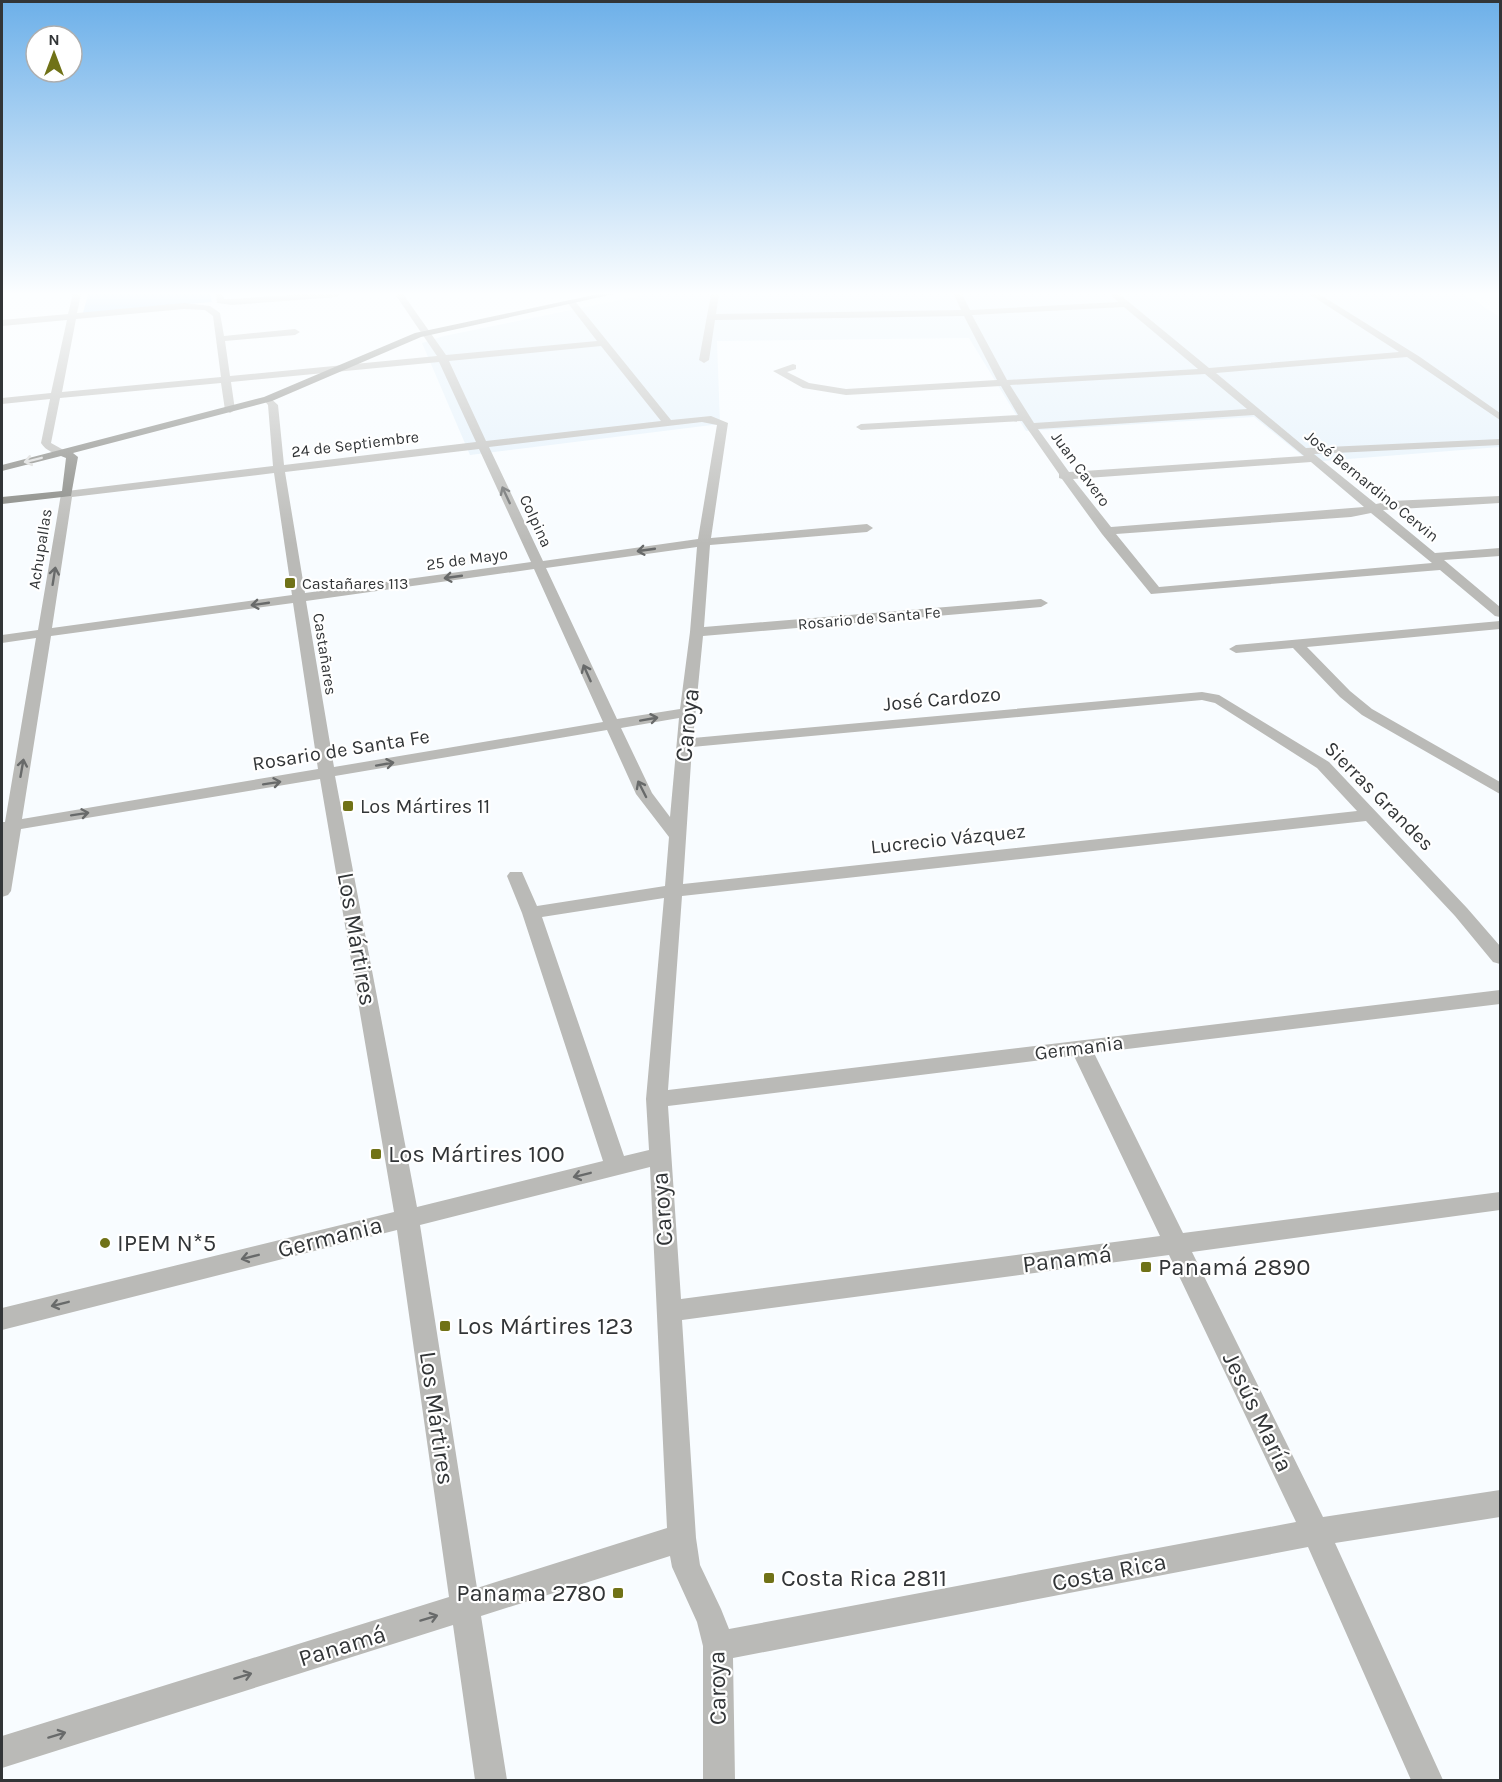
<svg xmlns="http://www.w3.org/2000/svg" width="1502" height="1782" font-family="Karla,sans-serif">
<rect width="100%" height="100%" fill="#f8fcff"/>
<path fill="#e4f1fb" d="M649,294H1464L1500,317V447L1310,462L1254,417L1026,431L969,338L717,341L720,424L470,455L422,343L444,336Z"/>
<path fill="#aad7fc" d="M88,294H210L212,302L83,313Z"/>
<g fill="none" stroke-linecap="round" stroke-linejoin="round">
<path fill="#babab7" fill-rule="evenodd" d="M73,294H81L77,313L184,303L210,306L220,313L224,336L295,329L300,332L295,335L225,341L230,376L437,356L395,294H403L446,355L597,341L567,302L574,300L671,420L711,416L728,423L711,538L867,524L873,528L867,532L710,545L704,627L1041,599L1048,603L1041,607L703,636L693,738L1202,692L1219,695L1329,762L1467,908L1500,946V964L1493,962L1455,916L1366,821L682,896L668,1090L1500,990V1004L1094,1053L1183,1233L1500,1192V1210L1192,1252L1323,1517L1500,1490V1517L1335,1543L1443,1780H1411L1308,1547L733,1658L735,1780H703V1646L697,1622L672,1567L670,1556L481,1616L507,1780H475L453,1625L2,1768V1736L449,1597L397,1230L2,1330V1308L394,1212L320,779L21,829L11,891L8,895L2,897V822H5L36,638L2,643V635L38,630L61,494L67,491L273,466L268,405L263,399L268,396L278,405L284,465L476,442L439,362L231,382L235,410L230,413L225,410L221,383L60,398L51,443L69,453L64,456C55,454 46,451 41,443L50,399L2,404V398L51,393L67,320L2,326V320L68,314ZM184,309L205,310L213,316L221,377L62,392L76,319ZM601,346L661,421L486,441L449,361ZM702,422L717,425L698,539L543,561L489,447ZM479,449L531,562L305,593L285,472ZM274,473L292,595L52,628L72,497ZM697,547L690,632L680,709L617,719L546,568ZM534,569L603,722L334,767L306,601ZM293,603L318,769L22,819L51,636ZM1202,700L1215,703L1317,768L1357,811L683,884L692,747ZM679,718L670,817L652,793L621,728ZM607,730L636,794L669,837L665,886L537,906L522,872H510L507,876L522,913L603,1161L417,1207L335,776ZM664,898L646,1099L649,1150L624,1156L542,917ZM1074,1056L1160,1236L681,1299L668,1106ZM650,1167L667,1528L477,1588L420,1225ZM1169,1255L1296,1522L729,1629L721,1609L700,1565L696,1538L682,1320Z
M216,294H222L224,299H232L303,294H341L337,297L232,305L217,303Z
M711,294H719L716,314L961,310L954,294H962L970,310L1118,302L1110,294H1119L1209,368L1399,352L1309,294H1319L1420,357L1500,413V420L1407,357L1216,373L1306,448L1500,439V445L1314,454L1376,504L1391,501L1500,496V503L1383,510L1435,553L1500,548V556L1444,560L1500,607V617L1495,616L1440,570L1151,594L1102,534L1062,479L1059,478V474L1022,421L861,430L856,427L861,424L1018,415L1001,386L846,395L803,388L773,371L793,364L796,365V369L787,372L809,383L846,389L997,380L964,316L715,320L709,360L704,363L699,360ZM1124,307L1198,369L1007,380L972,315ZM1205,374L1247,409L1034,423L1010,385ZM1254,415L1304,456L1069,472L1038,429ZM1311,462L1364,507L1111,527L1073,479ZM1371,513L1432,563L1159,587L1116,534L1351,517Z
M1500,621V629L1307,647L1350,691L1372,709L1500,782V794L1362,715L1340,697L1293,648L1236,653L1229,649L1236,645Z"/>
<path fill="#83847f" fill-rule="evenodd" d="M598,294H614L421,337L272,401L73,453L78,457L71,496L2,504V497L62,491L66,458L61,456L2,471V465L264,397L415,333Z"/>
</g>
<defs><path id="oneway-shaft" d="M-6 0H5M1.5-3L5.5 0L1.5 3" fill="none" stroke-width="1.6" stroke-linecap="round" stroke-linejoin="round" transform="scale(1.5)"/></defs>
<use stroke="#dadad9" href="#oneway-shaft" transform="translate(33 460) rotate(166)"/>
<g stroke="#686a6a">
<use href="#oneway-shaft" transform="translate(506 495) rotate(-115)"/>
<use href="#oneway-shaft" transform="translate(646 550) rotate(172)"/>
<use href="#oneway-shaft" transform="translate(54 576) rotate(-81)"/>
<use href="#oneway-shaft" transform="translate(453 577) rotate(172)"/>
<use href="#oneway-shaft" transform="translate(260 604) rotate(172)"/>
<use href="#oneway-shaft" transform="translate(587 673) rotate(-114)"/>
<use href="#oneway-shaft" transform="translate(649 719) rotate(-10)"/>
<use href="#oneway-shaft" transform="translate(385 764) rotate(-10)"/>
<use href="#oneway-shaft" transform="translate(22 768) rotate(-80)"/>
<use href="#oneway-shaft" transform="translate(272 783) rotate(-9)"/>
<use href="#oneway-shaft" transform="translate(642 789) rotate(-117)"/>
<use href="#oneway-shaft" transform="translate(80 814) rotate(-9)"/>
<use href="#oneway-shaft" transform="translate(582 1175) rotate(166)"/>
<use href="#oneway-shaft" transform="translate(250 1257) rotate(166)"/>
<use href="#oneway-shaft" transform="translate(60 1304) rotate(166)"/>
<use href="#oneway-shaft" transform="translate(429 1618) rotate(-17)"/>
<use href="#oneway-shaft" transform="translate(243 1676) rotate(-17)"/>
<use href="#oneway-shaft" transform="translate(57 1735) rotate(-17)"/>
</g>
<linearGradient id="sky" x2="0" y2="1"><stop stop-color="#6db0e9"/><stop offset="0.54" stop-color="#fcfeff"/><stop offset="1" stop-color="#fcfeff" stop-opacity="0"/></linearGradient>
<rect width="1502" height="544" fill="url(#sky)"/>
<g fill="#707217" stroke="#fff" stroke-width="2">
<rect x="284" y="577" width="12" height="12" rx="3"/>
<rect x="342" y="800" width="12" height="12" rx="3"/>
<rect x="370" y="1148" width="12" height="12" rx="3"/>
<circle cx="105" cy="1243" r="6"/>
<rect x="1140" y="1261" width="12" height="12" rx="3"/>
<rect x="439" y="1320" width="12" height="12" rx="3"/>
<rect x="763" y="1572" width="12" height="12" rx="3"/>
<rect x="612" y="1587" width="12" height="12" rx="3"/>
</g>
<g text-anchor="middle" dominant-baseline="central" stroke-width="4.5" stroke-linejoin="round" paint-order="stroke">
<g font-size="16" fill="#323537" stroke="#fff">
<text transform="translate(355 444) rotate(-7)">24 de Septiembre</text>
<text transform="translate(1081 469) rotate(54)">Juan Cavero</text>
<text transform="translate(1372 486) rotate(39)">José Bernardino Cervin</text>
<text transform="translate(536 521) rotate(65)">Colpina</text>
<text transform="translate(40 549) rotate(-81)">Achupallas</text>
<text transform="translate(467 559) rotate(-8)">25 de Mayo</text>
<text transform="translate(869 618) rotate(-5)">Rosario de Santa Fe</text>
<text transform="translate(325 654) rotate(81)">Castañares</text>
</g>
<g font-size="16" fill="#323537" stroke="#fff" text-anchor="start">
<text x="302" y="583">Castañares 113</text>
</g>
<g font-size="20" fill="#323537" stroke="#fff">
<text transform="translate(942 699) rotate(-5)">José Cardozo</text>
<text transform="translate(341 750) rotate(-9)">Rosario de Santa Fe</text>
<text transform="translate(1379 796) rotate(45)">Sierras Grandes</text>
<text transform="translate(948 839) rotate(-6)">Lucrecio Vázquez</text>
<text transform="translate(1079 1048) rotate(-7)">Germania</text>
</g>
<g font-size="20" fill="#323537" stroke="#fff" text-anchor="start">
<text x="360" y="806">Los Mártires 11</text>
</g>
<g font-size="24" fill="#323537" stroke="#fff">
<text transform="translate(687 725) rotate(-84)">Caroya</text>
<text transform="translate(357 939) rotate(80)">Los Mártires</text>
<text transform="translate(662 1209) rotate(-94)">Caroya</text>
<text transform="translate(330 1237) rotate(-14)">Germania</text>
<text transform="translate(1067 1259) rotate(-7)">Panamá</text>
<text transform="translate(1258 1412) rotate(64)">Jesús María</text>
<text transform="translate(437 1418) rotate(82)">Los Mártires</text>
<text transform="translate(1109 1572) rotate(-11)">Costa Rica</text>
<text transform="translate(342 1646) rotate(-17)">Panamá</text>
<text transform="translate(717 1688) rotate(-91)">Caroya</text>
</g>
<g font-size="24" fill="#323537" stroke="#fff" text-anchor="start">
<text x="388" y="1154">Los Mártires 100</text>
<text x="117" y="1243">IPEM N*5</text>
<text x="1158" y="1267">Panamá 2890</text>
<text x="457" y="1326">Los Mártires 123</text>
<text x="781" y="1578">Costa Rica 2811</text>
<text x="606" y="1593" text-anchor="end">Panama 2780</text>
</g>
</g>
<rect width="1502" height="1782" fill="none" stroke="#323537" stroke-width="6"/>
<g transform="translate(54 54)"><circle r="28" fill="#ffffff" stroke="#adaeaf" stroke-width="1.5"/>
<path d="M0-4.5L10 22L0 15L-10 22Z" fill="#707217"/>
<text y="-9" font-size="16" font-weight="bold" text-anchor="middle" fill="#323537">N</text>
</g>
</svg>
